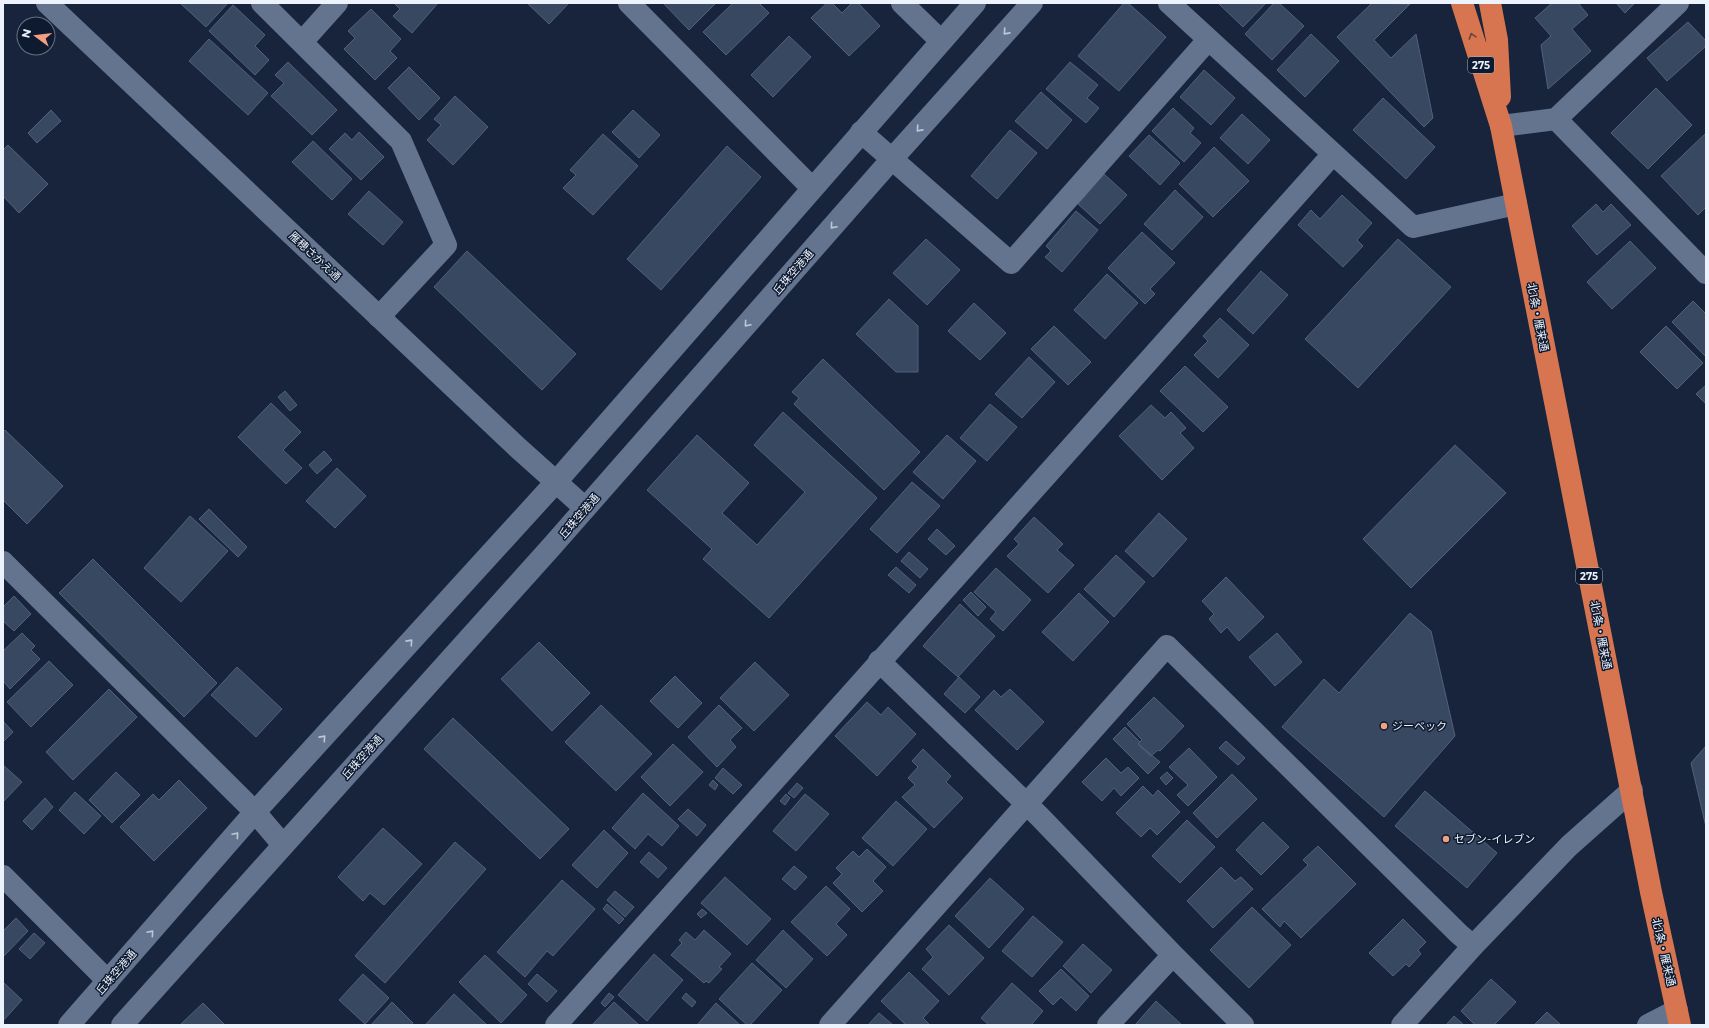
<svg xmlns="http://www.w3.org/2000/svg" width="1709" height="1028" font-family="Montserrat,'Noto Sans JP',sans-serif">
<rect width="100%" height="100%" fill="#17243b"/>
<path fill="#394861" stroke="#51617c" d="M180,3H228L206,27Z
M394,3H438L412,33L393,16L400,9Z
M527,3H569L549,24Z
M663,3H716L689,30Z
M733,3H759L769,13L726,55L703,32Z
M827,3H832L842,13L852,3H858L880,26L849,56L811,18Z
M1124,3H1128L1166,37L1119,91L1078,56Z
M1218,3H1266L1243,27Z
M1274,3H1279L1304,26L1272,60L1245,34Z
M1372,3L1410,4L1374,40L1391,58L1416,34L1433,118L1424,127L1337,37Z
M1552,3H1578L1588,15L1572,29L1591,51L1548,89L1541,45L1551,36L1535,18Z
M1616,3H1635L1625,13Z
M233,5L265,35L255,46L269,60L255,75L209,31Z
M371,9L401,39L390,51L397,58L375,80L344,49L355,38L348,31Z
M1688,22L1706,41V46L1667,81L1647,58Z
M1311,34L1339,61L1305,97L1277,70Z
M789,36L811,57L773,97L751,75Z
M209,39L268,93L248,115L189,61Z
M288,62L337,110L312,135L271,96L284,83L275,75Z
M1070,62L1098,85L1087,98L1099,108L1086,123L1046,89Z
M409,67L440,98L419,120L388,88Z
M1204,70L1235,98L1211,125L1180,97Z
M1656,88L1692,125L1648,169L1611,133Z
M1041,92L1072,120L1047,149L1015,121Z
M455,96L488,127L453,165L427,140L441,125L434,119Z
M1383,98L1435,147L1406,179L1353,130Z
M1173,108L1194,128L1190,133L1201,143L1184,162L1152,131Z
M51,110L61,121L37,143L28,133Z
M633,110L660,135L639,158L612,132Z
M1242,114L1270,140L1248,164L1220,138Z
M1010,130L1037,153L997,199L971,176Z
M359,132L384,157L361,180L329,149L345,133L352,140Z
M1706,133V207L1698,215L1661,176Z
M603,134L638,166L593,215L563,188L576,175L570,170Z
M1149,135L1180,163L1160,185L1129,156Z
M313,141L352,179L332,200L292,162Z
M8,145L48,184L19,213L3,196V150Z
M727,146L761,177L661,290L627,259Z
M1214,147L1249,181L1213,217L1179,184Z
M1104,174L1127,195L1100,224L1078,204Z
M1175,190L1203,217L1172,250L1144,224Z
M369,191L403,222L383,245L348,214Z
M1342,195L1372,223L1357,240L1363,246L1343,267L1298,225L1311,210L1320,219Z
M1596,204L1603,212L1611,204L1631,225L1597,255L1572,226Z
M1076,211L1098,230L1062,272L1045,257L1051,251L1046,246Z
M1142,232L1175,263L1150,289L1155,294L1145,304L1108,268Z
M926,239L960,270L927,305L893,273Z
M1398,239L1451,287L1358,388L1305,339Z
M1630,241L1656,268L1612,309L1587,282Z
M467,251L576,354L542,390L434,287Z
M1261,271L1288,295L1253,334L1227,310Z
M1107,274L1138,303L1105,339L1074,310Z
M889,299L918,326V372H896L856,334Z
M1693,301L1706,314V354L1705,356L1672,322Z
M974,303L1006,333L980,360L948,331Z
M1220,318L1249,345L1218,378L1194,355L1208,341L1203,336Z
M1054,326L1091,362L1068,385L1031,349Z
M1666,326L1703,363L1677,389L1640,352Z
M1029,357L1055,382L1022,418L995,394Z
M823,359L920,452L884,490L794,404L799,398L792,392Z
M1185,366L1228,407L1203,432L1160,391Z
M1706,385V404L1696,394Z
M285,391L297,405L290,411L278,397Z
M271,403L301,432L283,450L302,468L286,484L238,437Z
M990,404L1017,427L987,461L960,438Z
M1151,405L1165,418L1171,412L1186,428L1180,433L1194,448L1162,480L1119,436Z
M783,412L877,498L769,618L703,559L712,549L647,490L697,435L749,483L722,513L757,545L805,492L754,445Z
M5,430L63,486L27,524L3,500V432Z
M947,435L976,461L943,499L913,472Z
M1455,445L1506,493L1411,588L1363,539Z
M324,451L332,460L317,474L309,465Z
M337,468L366,496L335,528L306,501Z
M912,482L940,506L897,553L870,529Z
M209,509L247,547L238,557L199,519Z
M1159,513L1187,539L1153,577L1125,551Z
M190,516L228,551L181,602L144,568Z
M1034,517L1063,544L1057,550L1074,565L1048,593L1007,556L1019,544L1014,539Z
M937,529L955,546L946,555L928,539Z
M909,552L928,569L920,578L901,561Z
M1116,555L1145,582L1114,617L1084,589Z
M93,559L217,683L184,717L59,593Z
M896,567L916,585L909,593L888,575Z
M996,568L1031,600L1003,631L990,619L996,612L974,592Z
M1226,577L1264,617L1239,641L1227,627L1221,633L1209,619L1214,614L1202,601Z
M971,592L986,607L978,616L963,600Z
M1079,593L1109,622L1073,661L1042,632Z
M14,596L31,614L14,631L3,621V607Z
M960,604L995,636L958,677L923,646Z
M1410,613L1431,631L1455,736L1384,817L1282,727L1324,679L1339,693Z
M22,633L35,646L31,650L40,659L10,689L3,681V651Z
M1277,633L1302,662L1275,686L1249,657Z
M539,642L590,693L552,731L501,679Z
M49,661L73,685L31,727L7,702Z
M755,662L789,695L754,731L720,698Z
M237,667L282,709L256,737L211,695Z
M675,676L702,703L678,728L650,701Z
M959,677L980,697L965,713L944,694Z
M109,689L137,717L73,780L46,752Z
M1010,689L1044,722L1017,750L975,710L994,690L1001,697Z
M1154,697L1184,726L1160,751L1158,750L1151,756L1138,744L1142,740L1127,724Z
M867,702L881,715L888,707L916,734L877,776L835,736Z
M601,705L652,754L616,791L565,742Z
M719,705L742,728L730,740L736,747L717,767L688,737Z
M453,718L569,829L540,859L424,749Z
M3,721L13,732L3,742Z
M1125,727L1140,742L1138,744L1160,762L1148,774L1113,739Z
M1226,741L1245,758L1238,765L1219,748Z
M673,744L703,772L670,806L641,777Z
M1706,746V827L1691,763Z
M1189,748L1217,777L1188,806L1177,795L1188,785L1169,767Z
M923,749L951,776L946,782L963,798L934,828L902,797L915,785L908,778L918,767L912,761Z
M1106,758L1121,773L1128,767L1139,778L1121,796L1114,788L1102,801L1082,782Z
M3,765L22,782L3,802Z
M723,768L742,785L733,794L715,778Z
M116,772L140,795L112,823L89,800Z
M1167,772L1173,778L1166,785L1160,778Z
M1232,774L1257,799L1217,838L1193,813Z
M179,780L207,808L154,861L120,827L153,794L159,800Z
M713,780L718,785L715,790L709,785Z
M797,783L803,788L794,798L788,793Z
M1143,786L1153,796L1158,790L1180,812L1157,835L1150,828L1141,837L1116,813Z
M1425,791L1497,853L1467,888L1395,826Z
M75,792L101,816L84,834L59,810Z
M643,793L679,826L662,846L648,834L635,849L612,828Z
M786,794L790,798L785,805L780,801Z
M805,794L829,814L796,851L773,831Z
M45,798L53,807L32,830L23,821Z
M896,801L927,829L893,866L862,838Z
M688,809L706,825L697,836L678,819Z
M1187,820L1215,847L1180,883L1152,856Z
M1263,822L1289,847L1261,875L1236,850Z
M383,828L422,864L384,905L370,893L363,901L338,877Z
M604,830L628,853L597,888L572,865Z
M455,842L486,869L385,983L355,956Z
M1318,846L1356,884L1301,938L1284,921L1280,927L1262,909L1308,865L1303,860Z
M867,849L886,867L873,881L883,891L862,912L833,883L842,874L836,868L853,851L859,857Z
M649,852L667,868L658,878L640,862Z
M794,866L807,877L795,890L782,879Z
M1221,867L1235,881L1241,877L1253,889L1213,928L1187,901Z
M725,877L771,919L747,945L701,903Z
M990,878L1024,909L989,948L955,916Z
M562,880L595,909L553,956L547,951L525,977L497,952Z
M826,886L850,909L836,924L847,935L827,956L791,922Z
M615,891L634,907L625,917L607,900Z
M607,904L624,919L619,924L603,909Z
M1252,907L1291,945L1249,988L1210,950Z
M702,909L707,913L701,918L697,914Z
M1033,916L1063,942L1032,977L1002,951Z
M16,918L28,931L3,957V931Z
M1403,919L1426,942L1418,950L1421,954L1409,967L1406,964L1393,976L1369,953Z
M949,925L984,958L949,995L922,969L933,957L926,949Z
M704,930L731,954L719,967L722,969L709,983L706,981L704,983L671,955L682,943L679,940L686,932L695,940Z
M783,930L813,959L786,988L756,960Z
M34,933L45,943L30,959L19,949Z
M1083,944L1112,970L1091,993L1063,966Z
M654,954L683,980L647,1021L618,995Z
M485,955L527,995L501,1023L459,982Z
M752,963L782,990L750,1025H747L719,999Z
M1061,969L1089,996L1076,1011L1061,997L1053,1005L1039,991Z
M909,972L939,1001L923,1018L930,1025H906L881,1001Z
M363,974L389,998L365,1024L339,1000Z
M537,974L557,991L547,1002L528,984Z
M1491,979L1516,1002L1494,1025H1475L1461,1011Z
M3,982L22,1000L3,1021Z
M1012,983L1043,1011L1031,1025H989L981,1018Z
M609,993L614,997L605,1007L601,1003Z
M686,993L696,1002L692,1007L682,998Z
M454,994L487,1025H425Z
M1156,1001L1182,1025H1135Z
M392,1002L413,1023L411,1025H371Z
M614,1002L639,1025H592Z
M203,1003L225,1025H180Z
M716,1003L740,1025H697Z
M1547,1012L1561,1025H1534Z
M879,1013L893,1025H868Z
M1454,1016L1464,1025H1446Z"/>
<g fill="none" stroke-linecap="round" stroke-linejoin="round">
<path stroke="#64748f" stroke-width="22" d="M262,3L401,141L446,245L379,317
M629,3L812,188
M902,3L941,41
M1169,3L1413,227L1516,204
M302,42L337,3
M1556,119L1678,3
M1501,126L1556,119L1706,273
M861,132L1011,263L1208,40
M3,562L255,812L283,845
M879,661L1039,816L1173,955L1243,1025
M3,876L108,981
M556,1025L1333,154
M830,1025L1167,646L1459,934L1473,946
M1108,1025L1173,955
M1402,1025L1473,946L1569,846L1632,790
M1648,1025L1677,1010"/>
<path stroke="#64748f" stroke-width="22" d="M47,3L517,447L585,508"/>
<path stroke="#64748f" stroke-width="22" d="M69,1025L255,812L556,482L975,3
M122,1025L553,545L891,160L1032,3"/>
<path stroke="#d67550" stroke-width="22" d="M1462,3L1501,126L1651,892L1680,1025
M1490,3L1497,40L1500,97"/>
</g>
<defs><path id="oneway-chevron" d="M-2-3.5L2.5 0L-2 3.5" fill="none" stroke-width="1.6" stroke-linecap="round" stroke-linejoin="round"/></defs>
<g stroke="#bdc7d6">
<use href="#oneway-chevron" transform="translate(1006 32) rotate(132)"/>
<use href="#oneway-chevron" transform="translate(919 129) rotate(132)"/>
<use href="#oneway-chevron" transform="translate(833 226) rotate(131)"/>
<use href="#oneway-chevron" transform="translate(747 324) rotate(131)"/>
<use href="#oneway-chevron" transform="translate(410 642) rotate(-48)"/>
<use href="#oneway-chevron" transform="translate(323 738) rotate(-48)"/>
<use href="#oneway-chevron" transform="translate(236 835) rotate(-49)"/>
<use href="#oneway-chevron" transform="translate(151 933) rotate(-49)"/>
</g>
<use stroke="#67433e" href="#oneway-chevron" transform="translate(1472 36) rotate(-108)"/>
<g fill="#f2a081" stroke="#0d1a30" stroke-width="1.5">
<circle cx="1384" cy="726" r="4"/>
<circle cx="1446" cy="839" r="4"/>
</g>
<g text-anchor="middle" dominant-baseline="central" stroke-width="3" stroke-linejoin="round" paint-order="stroke">
<g fill="#0d1a30" stroke="#aab2bf" stroke-width="1">
<rect x="1468" y="57" width="26" height="16" rx="3"/>
<rect x="1576" y="568" width="26" height="16" rx="3"/>
</g>
<g font-size="10" font-weight="bold" fill="#edf3fc">
<text x="1481" y="65">275</text>
<text x="1589" y="576">275</text>
</g>
<g font-size="11" fill="#edf3fc" stroke="#0d1a30">
<text transform="translate(315 256) rotate(43)">雁穂さかえ通</text>
<text transform="translate(793 272) rotate(-49)">丘珠空港通</text>
<text transform="translate(1538 317) rotate(79)">北1条・雁来通</text>
<text transform="translate(579 516) rotate(-49)">丘珠空港通</text>
<text transform="translate(1601 635) rotate(79)">北1条・雁来通</text>
<text transform="translate(362 757) rotate(-48)">丘珠空港通</text>
<text transform="translate(1664 952) rotate(77)">北1条・雁来通</text>
<text transform="translate(116 972) rotate(-49)">丘珠空港通</text>
</g>
<g font-size="11" fill="#edf3fc" stroke="#0d1a30" text-anchor="start">
<text x="1392" y="726">ジーベック</text>
<text x="1454" y="839">セブン-イレブン</text>
</g>
</g>
<rect width="1709" height="1028" fill="none" stroke="#edf3fc" stroke-width="8"/>
<g transform="translate(36 36) rotate(285)"><circle r="19" fill="#0d1a30" stroke="#677182"/>
<path d="M0-3L7 15L0 10L-7 15Z" fill="#f2a081"/>
<text y="-6" font-size="11" font-weight="bold" text-anchor="middle" fill="#edf3fc">N</text>
</g>
</svg>
